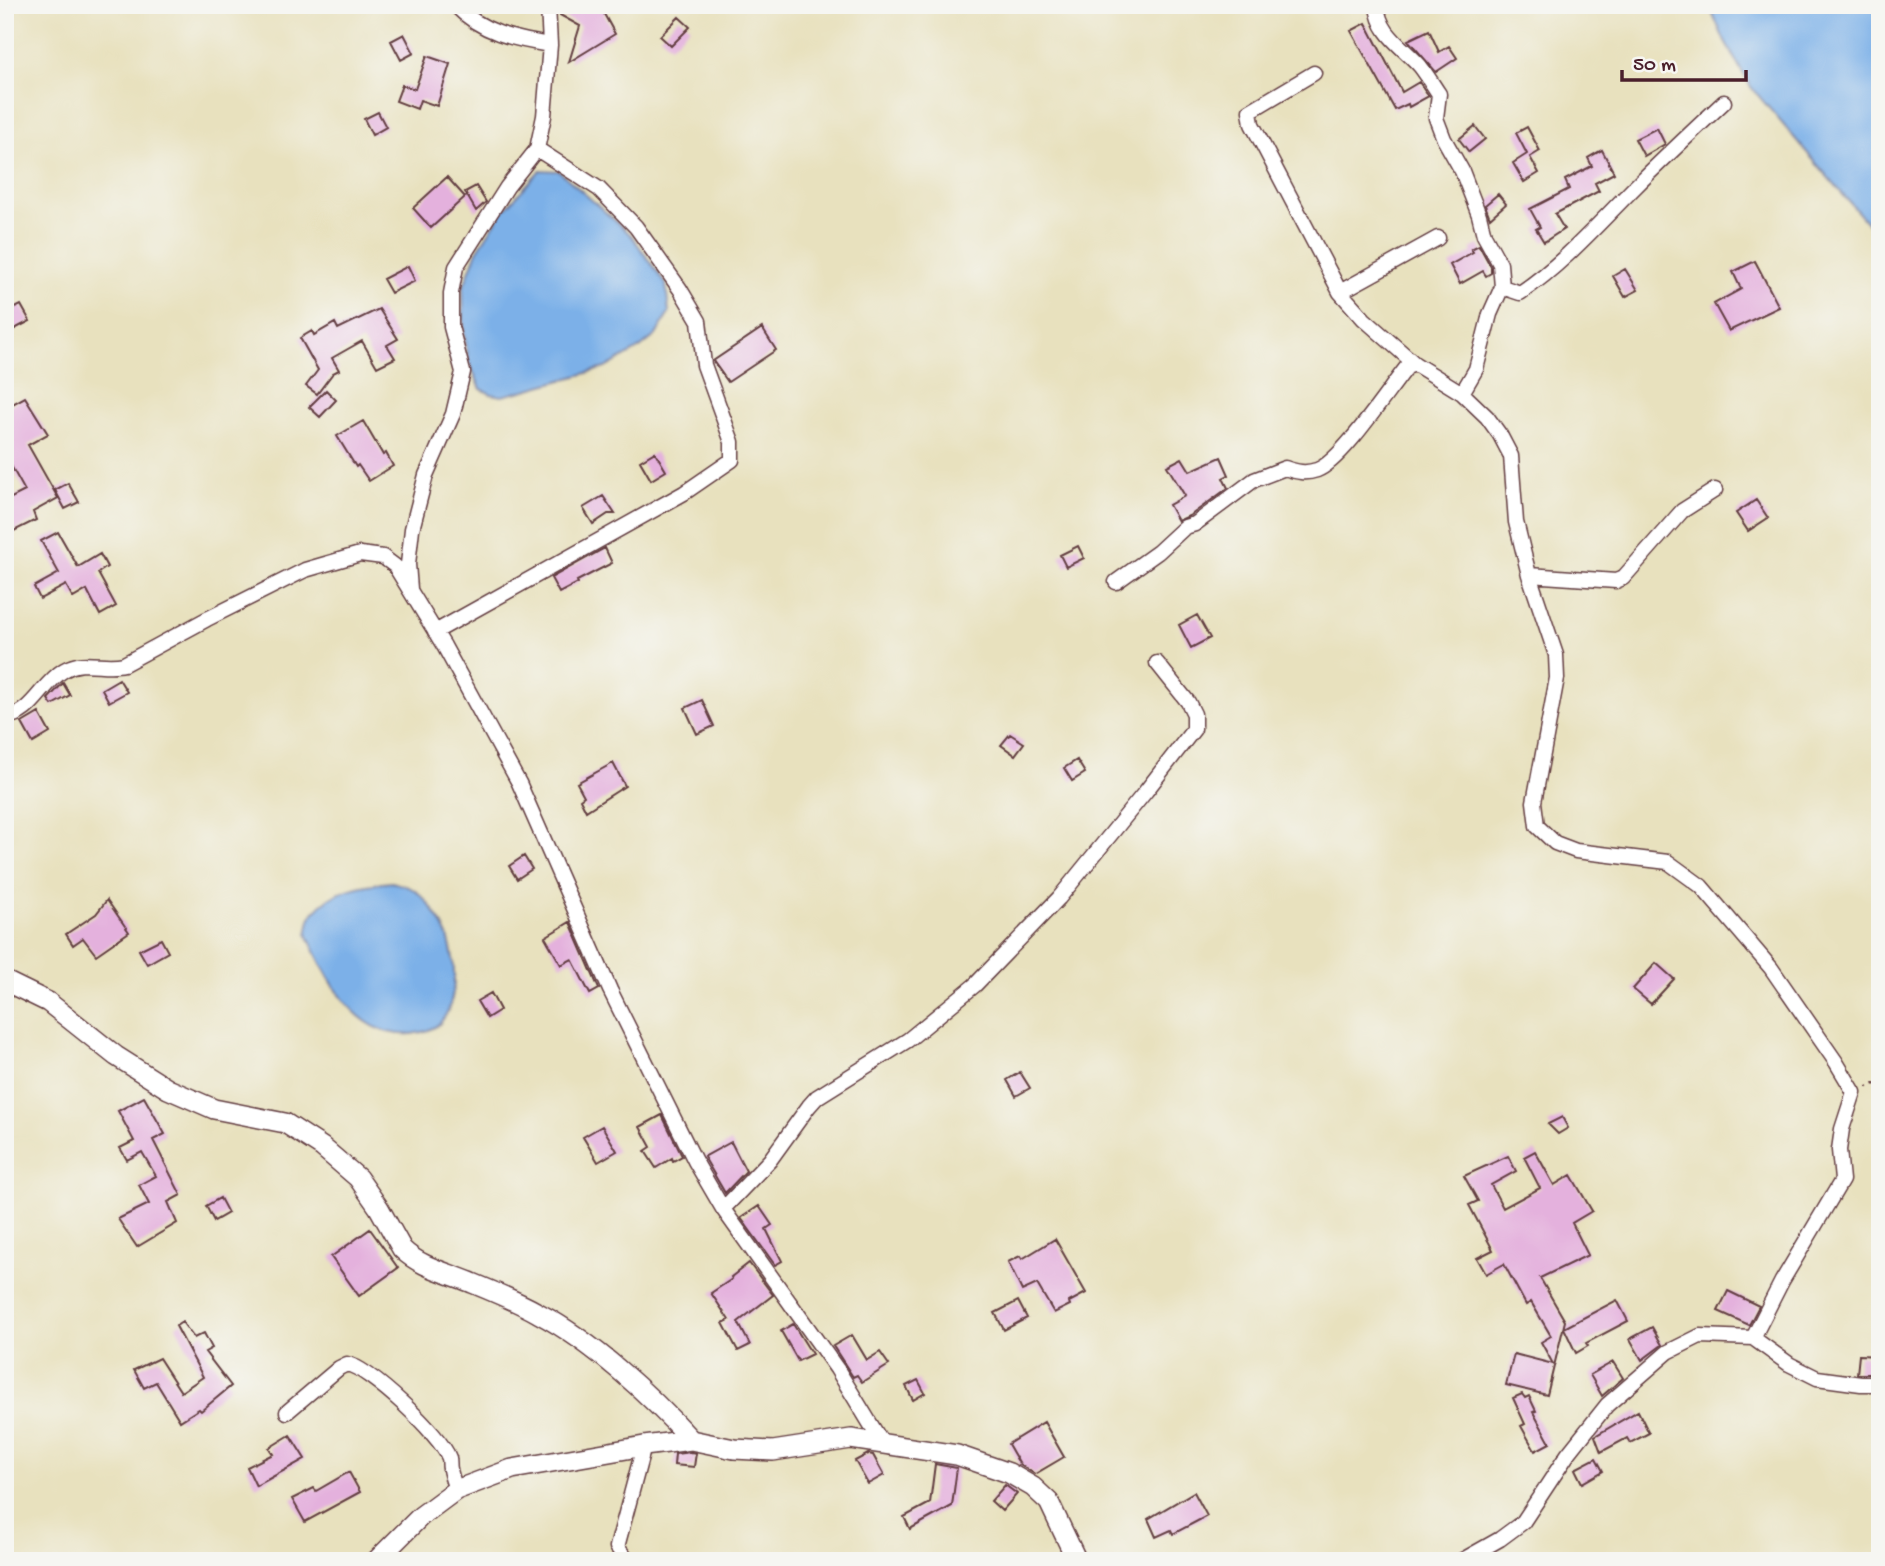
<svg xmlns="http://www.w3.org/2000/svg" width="1885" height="1566" font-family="'Gochi Hand',sans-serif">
<rect width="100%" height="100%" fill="#f6f6f2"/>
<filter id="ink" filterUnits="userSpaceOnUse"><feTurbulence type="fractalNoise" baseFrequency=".0143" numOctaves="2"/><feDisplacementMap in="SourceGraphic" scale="14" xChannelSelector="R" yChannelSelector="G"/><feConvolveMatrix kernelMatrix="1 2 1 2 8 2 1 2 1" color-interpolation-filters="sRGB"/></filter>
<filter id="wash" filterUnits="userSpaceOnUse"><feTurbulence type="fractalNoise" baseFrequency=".00686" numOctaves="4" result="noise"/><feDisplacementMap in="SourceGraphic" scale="28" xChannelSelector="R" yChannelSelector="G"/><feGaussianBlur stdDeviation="1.57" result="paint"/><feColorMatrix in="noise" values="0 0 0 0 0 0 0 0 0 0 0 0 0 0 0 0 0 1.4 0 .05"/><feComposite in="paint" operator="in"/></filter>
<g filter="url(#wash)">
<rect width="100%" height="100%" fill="#e8e1be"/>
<path fill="#7bb0e8" stroke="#62688a" stroke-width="2" d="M1709,5H1875L1880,12V238L1751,87L1725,42Z
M540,170L559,171L631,235L666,284L669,313L656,335L640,348L605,368L522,391L502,396L491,394L481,389L469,362L464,334L463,288L477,251L502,212Z
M392,882C400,885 411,886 417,892C430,903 444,924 449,940C456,964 458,1003 440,1023C433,1030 420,1033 411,1034C355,1039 326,976 307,934C309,927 309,917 314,912C333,889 365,884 392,882Z"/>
<g id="blocks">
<path fill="#e4b1dd" d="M565,5H610L604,14L615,34L569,62L580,26L560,15Z
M679,17L690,27L671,46L660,36Z
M1366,23L1402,92L1419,82L1429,96L1409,107L1408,104L1395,110L1351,31Z
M1429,30L1439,52L1449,46L1457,58L1436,72L1408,40Z
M404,34L414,53L401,60L391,41Z
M427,56L450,64L437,106L420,100L417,109L396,101L402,85L415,89Z
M378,112L386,127L372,135L364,119Z
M1475,126L1485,139L1469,152L1459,139Z
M1527,127L1540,151L1530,157L1539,173L1524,182L1513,163L1527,154L1516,133Z
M1657,128L1665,144L1644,156L1635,139Z
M1602,150L1614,173L1595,183L1599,191L1555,214L1564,229L1544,242L1536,229L1540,227L1530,209L1569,189L1565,180L1592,166L1588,158Z
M447,177L465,197L431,228L413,208Z
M476,186L486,202L476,211L465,192Z
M1498,194L1506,204L1490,218L1485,205Z
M1479,245L1491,267V273L1486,276L1483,271L1460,284L1450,265L1473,252L1471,249Z
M1755,261L1779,307L1729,331L1714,304L1741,289L1733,272Z
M408,266L415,281L391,293L383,279Z
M1625,269L1638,290L1625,297L1613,276Z
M21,305L30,321L5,334V313Z
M379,309L398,339L387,345L395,358L377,367L362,341L332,358L339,370L333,373L317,394L306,386L318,370L300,338L312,331L314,335L335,323L338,329Z
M762,328L776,350L728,382L713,361Z
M326,390L336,400L320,417L309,407Z
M25,397L48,434L28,445L58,498L33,512L36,520L12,532L5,517V501L25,491L5,455V408Z
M363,421L383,455L386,453L393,466L369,481L358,465L356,467L337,436Z
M655,452L666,471L651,480L640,461Z
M1221,457L1229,475L1223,478L1228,488L1191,515L1178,521L1169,505L1185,496L1167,466L1182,458L1190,471Z
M68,483L79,502L65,509L55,490Z
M603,496L615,514H608L593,524L583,508Z
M1756,500L1768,518L1748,531L1736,513Z
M58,532L78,567L100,554L107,567L98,573L116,606L100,615L87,590L73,598L66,585L40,599L34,587L59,573L41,541Z
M1078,546L1084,558L1066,567L1060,555Z
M605,548L612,563L577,581L578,583L559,593L551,578Z
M1197,615L1210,638L1191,648L1179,625Z
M119,679L127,692L109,702L102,689Z
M63,683L70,695L52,705L48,699Z
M702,700L714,726L697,734L685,708Z
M39,713L50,733L33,743L22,723Z
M1010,734L1024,743L1015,755L1001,745Z
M1077,760L1085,773L1072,781L1064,768Z
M613,763L625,786L586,811L580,799L584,796L577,783Z
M524,856L532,869L517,879L509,866Z
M107,900L129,932L96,955L83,938L73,945L66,934L96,914Z
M570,922L599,989L590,994L572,959L561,965L545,937Z
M161,939L168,952L147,964L139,950Z
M1656,963L1674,979L1651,1004L1633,989Z
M491,993L500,1010L487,1018L477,1001Z
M1020,1072L1030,1088L1016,1096L1007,1080Z
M144,1097L165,1134L153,1140L181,1195L168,1202L177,1223L137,1247L118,1219L149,1204L139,1185L156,1176L142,1152L127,1160L120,1148L134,1141L118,1111Z
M662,1115L682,1156L673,1161L672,1158L656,1168L645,1151L651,1147L640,1127Z
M1562,1117L1568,1128L1558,1134L1548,1124Z
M602,1126L617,1151L598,1162L583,1137Z
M731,1142L746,1171L725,1193L704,1157Z
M1535,1151L1554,1185L1571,1175L1592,1211L1572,1223L1588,1255L1540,1278L1565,1321L1547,1395L1506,1385L1514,1354L1553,1364L1541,1342L1551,1336L1531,1302L1526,1305L1504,1264L1486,1274L1477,1258L1493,1250L1469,1205L1478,1201L1464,1176L1508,1156L1516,1171L1491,1185L1503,1208L1540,1188L1524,1157Z
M220,1198L228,1213L214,1221L206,1206Z
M759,1206L772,1225L766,1229L782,1261L775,1265L741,1218Z
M370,1229L398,1268L359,1296L331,1257Z
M1055,1239L1086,1293L1069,1302L1070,1305L1054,1313L1037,1284L1022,1291L1008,1262L1020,1256L1022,1259Z
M749,1263L773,1295L738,1322L750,1345L738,1351L723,1323L729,1320L711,1293L732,1279L731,1277Z
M1728,1291L1759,1306L1749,1325L1718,1311Z
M1617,1300L1628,1321L1586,1343L1588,1346L1576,1353L1564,1328Z
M1018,1301L1027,1318L1004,1330L995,1313Z
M182,1322L194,1338L204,1333L212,1348L205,1352L231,1386L201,1411L199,1409L180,1421L156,1382L144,1388L134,1370L159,1358L181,1392L203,1377L176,1326Z
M793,1324L812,1354L798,1361L781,1331Z
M1652,1327L1662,1345L1642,1360L1630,1339Z
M852,1335L867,1360L880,1352L889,1365L862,1382L857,1375L853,1377L833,1346Z
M1859,1355L1880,1356V1374H1857Z
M1613,1362L1623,1378L1602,1396L1590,1375Z
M918,1380L925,1393L913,1400L906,1386Z
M1522,1394L1525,1398L1529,1396L1536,1411L1533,1412L1550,1443L1535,1451L1521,1426L1525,1424L1513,1398Z
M1638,1411L1649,1433L1630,1443L1627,1438L1601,1452L1595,1436Z
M1044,1422L1064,1457L1035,1474L1020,1465L1008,1444Z
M290,1435L305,1459L256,1486L247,1467L273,1454L269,1448Z
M691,1452L696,1453L694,1467L674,1465L675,1454Z
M868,1454L873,1455L884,1475L868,1484L855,1461Z
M1596,1458L1603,1471L1582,1483L1575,1469Z
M935,1464L957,1468L952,1506L910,1529L904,1517L930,1503Z
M349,1472L360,1492L305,1522L292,1499L314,1488L316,1491Z
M1005,1485L1017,1494L1002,1511L991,1501Z
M1194,1492L1207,1516L1173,1534L1171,1530L1156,1537L1148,1519Z"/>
</g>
</g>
<g filter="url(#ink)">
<use href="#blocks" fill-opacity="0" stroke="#623c41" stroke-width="2"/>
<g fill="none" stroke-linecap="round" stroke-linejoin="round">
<g stroke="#623c41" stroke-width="17">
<path id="minor" d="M455,5C482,33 514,39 550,45
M1377,5C1379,34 1402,46 1420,66C1427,75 1433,85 1439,94L1436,118L1444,139L1462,171L1479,215L1484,235L1500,264L1502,287L1490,314L1476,369L1462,393
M1314,73L1250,111L1252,124L1340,292L1364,319L1415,364
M1502,287L1520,293C1563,264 1598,224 1635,187C1664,158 1694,130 1724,102
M1340,292L1438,238
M1529,575L1616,581L1623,578L1682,511L1715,490
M1116,582L1158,552L1185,527L1195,524L1254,480L1285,468C1297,472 1305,474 1317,470C1341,462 1389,389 1407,367L1415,364L1462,393L1487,417L1500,435L1511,456L1516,522L1529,575L1556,655L1557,678L1534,802L1537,826L1555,843L1576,851L1668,862L1701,886L1771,968L1836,1062L1854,1092L1842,1129L1839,1150L1842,1180L1782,1281L1753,1338
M410,589L408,564L412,529L426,475L453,414L463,372L451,327V293L456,267L507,187L537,149L544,116L550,45L548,5
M435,632L684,493L732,460V442L704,365L699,321L680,289L636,227L599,189L537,149
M5,717C32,715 41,684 64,670C84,658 103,669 124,664L207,619L305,570L360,554L383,557L395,566L444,646L519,783L610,990L695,1161L723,1209L837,1369L882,1443
M723,1209L770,1160L809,1106L817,1097L908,1040L975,985L1059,898L1146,791L1194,729V714L1188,702L1157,663
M287,1412L339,1368L347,1364C369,1368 441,1435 449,1458C450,1462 449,1465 450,1469C451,1476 454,1483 456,1490
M628,1561L617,1547L644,1446
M1461,1561L1500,1539L1523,1522L1568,1454L1607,1405L1668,1352L1700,1336L1753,1338L1789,1364L1817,1378L1861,1384H1880"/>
</g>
<g stroke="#623c41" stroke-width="22">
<path id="tertiary" d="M5,981L48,1002L116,1056L168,1089L214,1109L285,1123L322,1147L358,1178L379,1208L402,1249C420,1267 446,1272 470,1282C492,1291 517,1301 538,1313C593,1342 650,1395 691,1440
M376,1561L421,1516L456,1490L512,1469L644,1446L691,1440L734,1449L773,1451L851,1439L957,1455L1009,1473L1033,1487L1049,1502L1077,1561"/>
</g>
<path stroke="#623c41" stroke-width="2.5" stroke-dasharray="2 5" stroke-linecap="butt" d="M1867,1087L1880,1082"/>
<use href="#minor" stroke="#fff" stroke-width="14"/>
<use href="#tertiary" stroke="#fff" stroke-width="19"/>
</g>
</g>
<rect width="1885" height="1566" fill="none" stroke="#f6f6f2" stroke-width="28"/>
<path d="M1622 70v10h124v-10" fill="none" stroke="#4a1f2b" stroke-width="3.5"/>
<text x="1633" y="70" font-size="21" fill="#4a1f2b" stroke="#f6f6f2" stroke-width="5" paint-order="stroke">50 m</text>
</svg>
